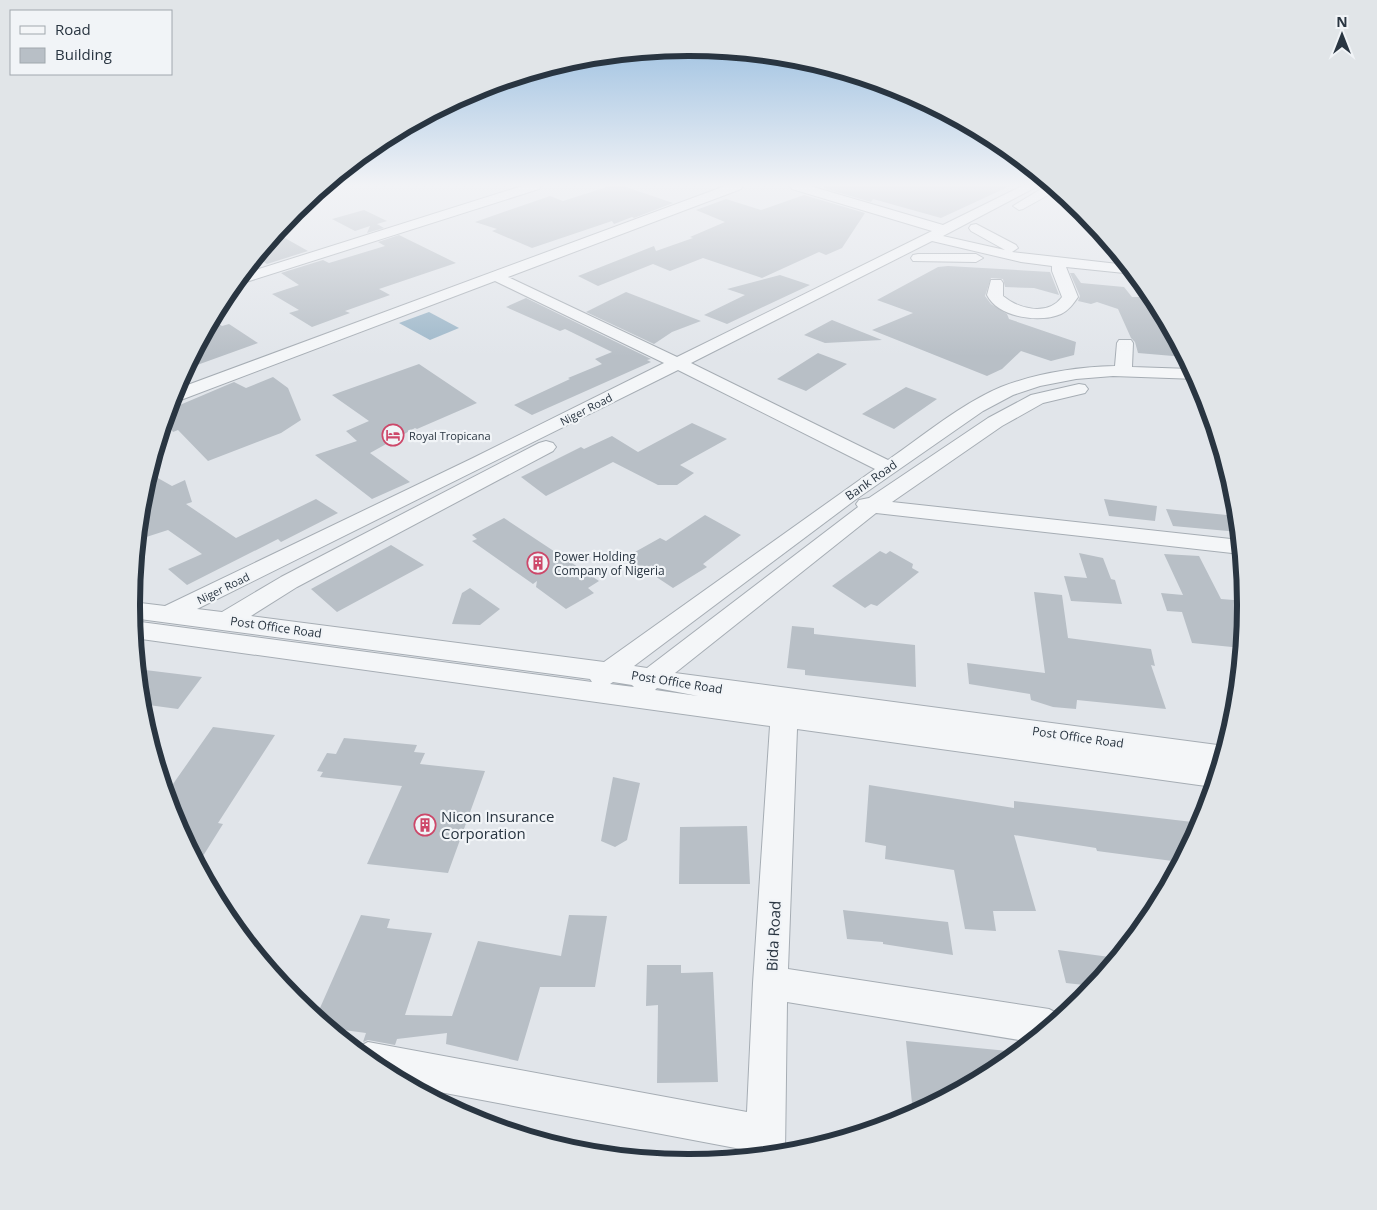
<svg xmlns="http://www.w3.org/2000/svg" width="1377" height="1210" font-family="'Open Sans',sans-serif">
<rect width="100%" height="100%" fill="#e1e5ea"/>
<path fill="#9db7c9" d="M429,312L459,328L430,340L399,323Z"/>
<path fill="#b8bfc6" d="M610,186H623L673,203L634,218L632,217L614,224L612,221L532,248L492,231L497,229L475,222L550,196L563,201Z
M826,186H1010L941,218L873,199L871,202L823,188Z
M804,195L865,213L842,248L826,255L819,252L762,278L703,258L670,271L653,264L598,286L578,276L654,246L656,251L693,238L690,237L725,222L696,210L726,199L761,210Z
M364,210L387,221L377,224L384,228L367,233L370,226L355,231L332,219Z
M276,233L308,251L267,264L256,257Z
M399,235L456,263L379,289L390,295L345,311L350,313L312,327L289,313L299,310L272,294L299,285L281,273L323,260L329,263L385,246L378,242Z
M948,266L1050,272L1059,295L1034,288L1005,287L1003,279L991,278L985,296L991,304L1007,314L1009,319L1076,342L1074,355L1051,361L1021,351L1002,369L987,376L872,330L913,313L877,300L938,267Z
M1070,273H1074L1081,283L1124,287L1132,297H1153L1185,357L1138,353L1135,342L1131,338L1118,309L1097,302L1091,304L1078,301L1080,296Z
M780,275L810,285L727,324L704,315L745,295L727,289Z
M626,292L701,321L672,332L654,344L586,312Z
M526,298L651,359L647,360L651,362L532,415L514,405L570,379L568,378L602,364L595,359L612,352L565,329L560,331L506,307Z
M212,319L222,326L229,324L258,343L186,369Z
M832,320L882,340L825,343L804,335Z
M818,353L847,364L806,391L777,379Z
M419,364L477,403L417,429L415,428L370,453L410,482L372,499L315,455L357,441L346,431L369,421L332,395Z
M273,377L288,388L301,420L281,433L208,461L178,430L173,432L165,420L168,410L234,382L246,388Z
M906,387L937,399L894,429L862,414Z
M692,423L727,439L680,465L694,473L677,485H658L613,462L546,496L521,477L581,447L584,449L612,436L638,452Z
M149,473L172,486L185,480L192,502L186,504L236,538L316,499L338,513L281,542L278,539L187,585L168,569L202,554L168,530L137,540L142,496Z
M1104,499L1157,506L1155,521L1109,516Z
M1166,509L1237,516L1239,532L1173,526Z
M705,515L741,535L703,564L707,567L673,588L626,557L660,538L666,541Z
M504,518L599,581L588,588L594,593L566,609L536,587L537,581L533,584L472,541L477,539L472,535Z
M391,545L424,565L337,612L311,589Z
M880,551L886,554L890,551L913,564L912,568L919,572L877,606L871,604L865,608L832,586Z
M1079,553L1103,558L1111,579L1115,580L1122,604L1071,601L1064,576L1087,578Z
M1164,554L1199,556L1221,599L1246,601L1242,648L1192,643L1182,612L1167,611L1161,593L1183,595Z
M470,588L500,609L480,625L452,624L462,593Z
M1034,592L1062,595L1068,638L1151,649L1155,666L1151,665L1166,709L1077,700L1076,709L1053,707L1031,700L1030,694L969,684L967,663L1045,673Z
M792,626L814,628V634L915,645L916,687L805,675V670L787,668Z
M137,669L202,677L178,709L141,704Z
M213,727L275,735L218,823L223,824L198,864L173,818L166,794Z
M344,738L417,745L414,752L425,753L420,764L485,771L448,873L367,864L402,786L320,777L323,772L317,771L327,753L336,754Z
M613,777L640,783L627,840L615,847L601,841Z
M869,785L1014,808V801L1201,823L1180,862L1097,851L1096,848L1014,835L1036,911H993L996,931L965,929L954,870L885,859L886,846L865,842Z
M747,826L750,884H679L680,827Z
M843,910L948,922L953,955L883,944V942L847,939Z
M361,915L390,919L387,928L432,933L405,1015L452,1016L478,941L561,956L569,915L607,916L595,987H540L518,1061L446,1044L447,1033L397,1039L395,1045L368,1040L363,1042L366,1033L329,1028L316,1017Z
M1058,950L1117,958L1093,986L1066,983Z
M647,965H681V973L713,972L718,1082L657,1083L658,1005L646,1006Z
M906,1041L1018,1052L998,1069L913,1114Z"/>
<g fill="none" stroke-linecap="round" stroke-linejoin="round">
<g stroke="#a6adb4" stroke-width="2">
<path id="minor" d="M522,186H541L539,189L243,283L235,284L243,274Z
M725,186H743L741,189L508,277L677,357L932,231L792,189L790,186H810L943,225L1022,186H1038L943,236L1005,250L971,231L969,228L971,225L976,224L1016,245L1018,248L1012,252L1127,265L1134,274L1066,267L1078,297C1073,304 1069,310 1061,314C1041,323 998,318 987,295L991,280H1001L1003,283V296C1020,310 1048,316 1062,297L1052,271V266L1021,262L932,241L691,363L888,460C924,435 961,404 1001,387C1037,373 1077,367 1115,366L1117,343L1119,340H1131L1133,343L1132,367L1191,369L1197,379L1113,376L1076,379L1040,386L1013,395L983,411L855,500L634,666L647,668L858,507L856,504L859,500L869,498L988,418L1031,395L1079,384L1085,385L1088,389L1085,393L1043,403L1002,426L892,502L1240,540L1241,554L876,513L675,673L1225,746L1213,787L797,729L788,969L1049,1009L1062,1016L1031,1042L787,1002L785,1153L746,1157V1150L413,1087L379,1068L354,1049L368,1042L747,1112L753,983L770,726L134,638L133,621L592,682L590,679L132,618V602L165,606L473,458L664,363L495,281L178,401L170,402L174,390ZM678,370L875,469L604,662L251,616L297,587L553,451L556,447L553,443L546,441L539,443L281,577L222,612L197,609ZM613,682L632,685L634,687L610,684ZM657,688L698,696L655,690Z
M1046,186H1053L1057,190L1023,209L1019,210L1013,206Z
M918,254H976L983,258L976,262L913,261L911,258L913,255Z"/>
</g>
<use href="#minor" fill="#f4f6f8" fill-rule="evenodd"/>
</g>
<linearGradient id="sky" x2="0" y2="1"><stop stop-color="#8ab5dc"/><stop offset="0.52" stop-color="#f2f3f6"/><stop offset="1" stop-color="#f2f3f6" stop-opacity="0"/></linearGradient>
<rect width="1377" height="356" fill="url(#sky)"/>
<defs>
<g id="hotel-ring" transform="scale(1.125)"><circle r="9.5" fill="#f1f4f7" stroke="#cd4769" stroke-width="1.5"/><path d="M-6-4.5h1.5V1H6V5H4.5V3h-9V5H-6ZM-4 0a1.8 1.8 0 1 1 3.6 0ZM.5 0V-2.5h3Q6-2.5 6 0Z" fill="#cd4769"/></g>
<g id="building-ring" transform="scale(1.125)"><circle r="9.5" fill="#f1f4f7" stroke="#cd4769" stroke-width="1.5"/><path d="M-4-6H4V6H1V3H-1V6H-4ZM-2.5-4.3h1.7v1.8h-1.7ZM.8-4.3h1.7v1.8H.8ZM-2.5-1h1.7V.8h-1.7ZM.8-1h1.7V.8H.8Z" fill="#cd4769"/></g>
</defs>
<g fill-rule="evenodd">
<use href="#hotel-ring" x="393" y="435"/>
<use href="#building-ring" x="538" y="563"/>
<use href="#building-ring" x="425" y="825"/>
</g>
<g text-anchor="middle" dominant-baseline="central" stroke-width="4.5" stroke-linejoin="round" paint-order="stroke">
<g font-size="11" fill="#293541" stroke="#f1f4f7">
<text transform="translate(586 409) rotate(-27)">Niger Road</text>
<text transform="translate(223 588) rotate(-26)">Niger Road</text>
</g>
<g font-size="11" fill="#293541" stroke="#f1f4f7" text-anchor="start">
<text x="409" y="435">Royal Tropicana</text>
</g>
<g font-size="12" fill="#293541" stroke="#f1f4f7">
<text transform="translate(871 480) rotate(-35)">Bank Road</text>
<text transform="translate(276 627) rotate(8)">Post Office Road</text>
<text transform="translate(677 682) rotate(9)">Post Office Road</text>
<text transform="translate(1078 737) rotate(8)">Post Office Road</text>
</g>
<g font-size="12" fill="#293541" stroke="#f1f4f7" text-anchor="start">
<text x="554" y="556">Power Holding<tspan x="554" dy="14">Company of Nigeria</tspan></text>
</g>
<g font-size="15" fill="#293541" stroke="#f1f4f7" text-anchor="start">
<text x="441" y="816">Nicon Insurance<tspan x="441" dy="17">Corporation</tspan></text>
</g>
<g font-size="15" fill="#293541" stroke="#f1f4f7">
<text transform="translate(773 936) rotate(-87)">Bida Road</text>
</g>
</g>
<path d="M0 0H1377V1210H0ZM688 56H689A548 548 0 0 1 1237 604V606A548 548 0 0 1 689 1154H688A548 548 0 0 1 140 606V604A548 548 0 0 1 688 56Z" fill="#e1e5e8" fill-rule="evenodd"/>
<path fill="none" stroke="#293541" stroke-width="6" d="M688 56H689A548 548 0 0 1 1237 604V606A548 548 0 0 1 689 1154H688A548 548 0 0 1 140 606V604A548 548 0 0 1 688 56Z"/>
<rect x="10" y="10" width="162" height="65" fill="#f1f4f7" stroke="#a1a8ae"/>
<rect x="20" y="26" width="25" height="8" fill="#f4f6f8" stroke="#a1a8ae"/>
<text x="55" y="35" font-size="15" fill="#293541">Road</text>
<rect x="20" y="48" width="25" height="15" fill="#b8bfc6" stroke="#a1a8ae"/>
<text x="55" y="60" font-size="15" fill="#293541">Building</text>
<g transform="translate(1342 35)" stroke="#f1f4f7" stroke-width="4" paint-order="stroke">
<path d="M0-4L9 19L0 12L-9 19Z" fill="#293541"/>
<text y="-8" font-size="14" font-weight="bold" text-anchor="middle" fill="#293541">N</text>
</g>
</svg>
